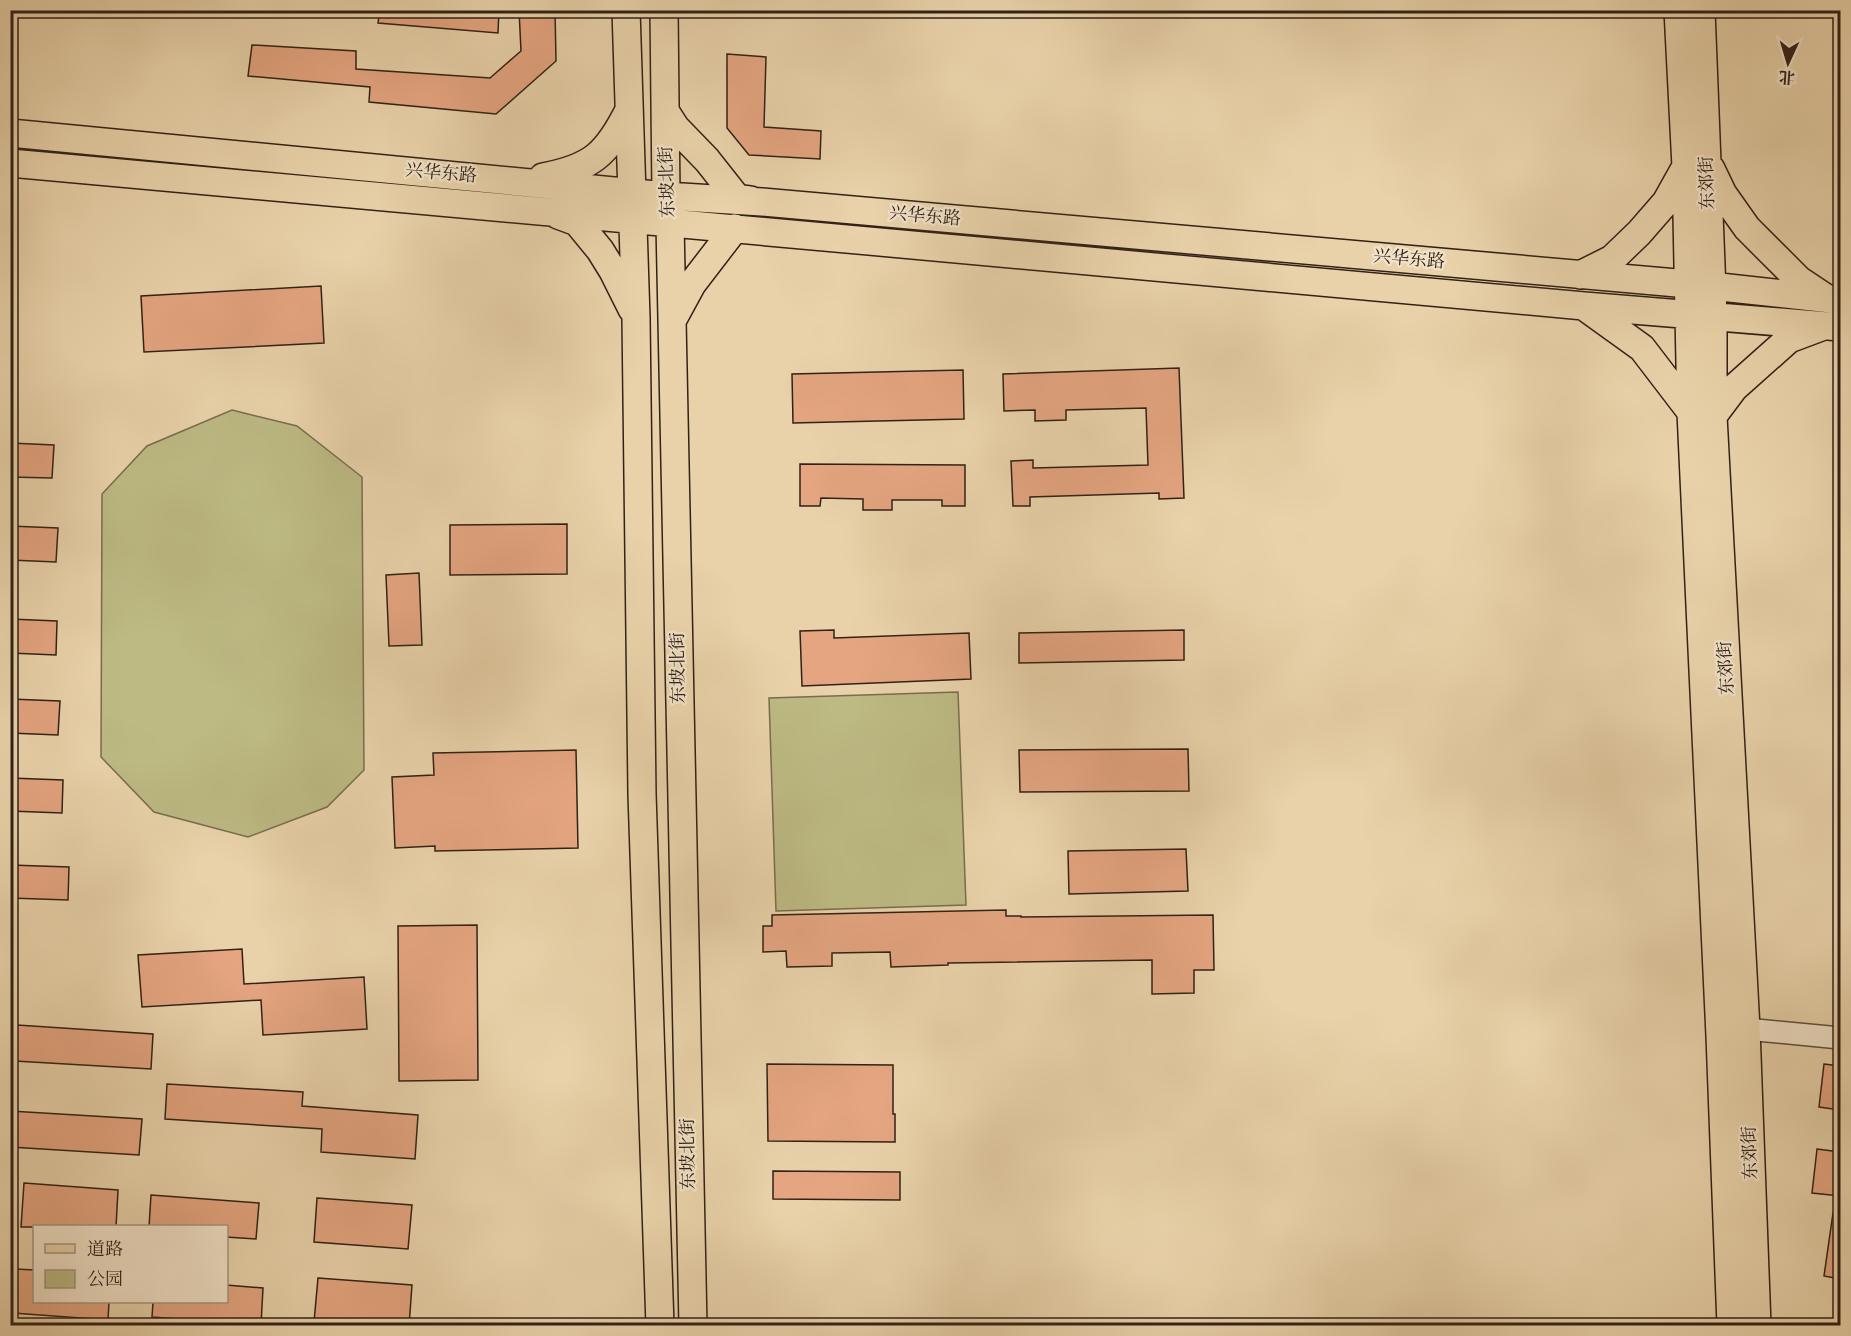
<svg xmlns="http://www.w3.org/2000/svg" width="1851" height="1336" font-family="'IM FELL English','Noto Serif SC',serif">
<rect width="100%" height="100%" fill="#e9d2aa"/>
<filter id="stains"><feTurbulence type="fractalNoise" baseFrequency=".00333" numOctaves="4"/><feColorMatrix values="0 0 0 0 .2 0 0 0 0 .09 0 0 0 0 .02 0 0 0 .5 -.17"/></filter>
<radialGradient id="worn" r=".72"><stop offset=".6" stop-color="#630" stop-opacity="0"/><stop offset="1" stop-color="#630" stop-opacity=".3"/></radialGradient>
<path fill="#bdba84" stroke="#776e4e" stroke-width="1.5" d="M232,410L297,426L362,477L364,770L327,807L248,837L154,812L101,757L102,494L147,446Z
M958,692L966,905L776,911L769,698Z"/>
<path fill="#e4a580" stroke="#312118" stroke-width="1.5" d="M380,10H499L498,33L378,23Z
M519,10H555L556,61L496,114L369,102L370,87L248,76L252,45L356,51V69L490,78L521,51Z
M727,54L766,57L764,127L821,131L820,159L749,155L727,128Z
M321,286L324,343L144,352L141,296Z
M1179,368L1184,498L1159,499V493L1030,497V506H1013L1011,461L1033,460V468L1148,465L1146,408L1066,410V420L1035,421V410L1004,411L1003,374Z
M963,370L964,419L793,423L792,374Z
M10,443L54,445L52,478L10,477Z
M800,464L965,465V506H942V500H892V510H863V499L821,498L820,506H800Z
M567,524V574L450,575V525Z
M10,526L58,528L56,562L10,560Z
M419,573L422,645L389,646L386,575Z
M10,619L57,621L56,655L10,653Z
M834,630V638L969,633L971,679L802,686L800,631Z
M1184,630V660L1019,663V633Z
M10,699L60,701L58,735L10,733Z
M1188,749L1189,791L1020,792L1019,750Z
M576,750L578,848L435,851V846L395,848L392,777L434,775L433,753Z
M10,778L63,780L62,813L10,811Z
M1186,849L1188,891L1069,894L1068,851Z
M10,865L69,867L68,900L10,898Z
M1006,910V916H1021V917L1213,915L1214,970H1194V993L1152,994V960L948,963V965L891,967L890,952L832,953V966L787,967L786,951L763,952V926H772V915Z
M477,925L478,1080L399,1081L398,926Z
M242,949L244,984L364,977L367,1029L263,1035L261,1000L142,1007L138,955Z
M17,1025L153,1034L151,1069L15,1061Z
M767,1064L893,1065V1114H895V1142L768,1141Z
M1824,1064L1840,1066V1110L1819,1107Z
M167,1084L303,1092L302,1106L418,1115L415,1159L321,1152L322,1129L165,1119Z
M10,1111L142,1119L139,1155L10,1147Z
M1817,1149L1840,1152V1196L1812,1193Z
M773,1171L900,1172V1200L773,1199Z
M24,1183L118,1190L116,1227H21Z
M151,1195L259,1203L256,1239L226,1237V1227H149Z
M317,1198L412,1205L408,1249L314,1242Z
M1833,1213H1840V1279L1824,1276Z
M16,1269L34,1270V1302H109L108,1320L13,1313Z
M318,1278L412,1285L409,1326H358L314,1322Z
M226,1285L263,1288L261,1325L152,1317L153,1302H226Z"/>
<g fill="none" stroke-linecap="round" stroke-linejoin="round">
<g stroke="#5f4d3c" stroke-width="24">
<path id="minor" d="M1746,1029L1840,1038"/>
</g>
<g stroke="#312118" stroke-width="30">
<path id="major" d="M626,10L636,318L642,794L660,1326
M664,10L666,196L670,224L693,1326
M1678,10L1686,167L1691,412L1720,1036L1731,1326
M1701,10L1713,316V416L1746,1029L1757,1326
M667,114L676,128L707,160L737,198L751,200
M10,133L666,196L762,202L1711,286L1840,300
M10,163L1584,306L1840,327
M1711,169L1723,194L1747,228L1799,280L1826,298
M543,177C592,168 607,154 629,110
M558,215L577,222L600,250L613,271L632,309
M1580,275L1612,259L1639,233L1666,202L1685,168
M1585,307L1642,348L1691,412
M673,319L692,284L735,228
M1713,416L1734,388L1789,339L1821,327"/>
</g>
<use href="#minor" stroke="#f1e2c8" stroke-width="21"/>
<use href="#major" stroke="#e9d2aa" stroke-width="27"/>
</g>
<g text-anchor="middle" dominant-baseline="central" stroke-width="4.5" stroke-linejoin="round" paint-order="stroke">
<g font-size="18" fill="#312118" stroke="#f1e2c8">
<text transform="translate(441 174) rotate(5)">兴华东路</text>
<text transform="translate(668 182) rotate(-92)">东坡北街</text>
<text transform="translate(1708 183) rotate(-92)">东郊街</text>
<text transform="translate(925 217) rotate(5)">兴华东路</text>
<text transform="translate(1409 260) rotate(5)">兴华东路</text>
<text transform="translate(679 668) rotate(-91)">东坡北街</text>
<text transform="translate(1727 668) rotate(-93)">东郊街</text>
<text transform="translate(1751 1153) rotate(-92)">东郊街</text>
<text transform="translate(689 1154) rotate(-91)">东坡北街</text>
</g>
</g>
<rect width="1851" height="1336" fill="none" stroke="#e9d2aa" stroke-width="36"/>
<rect x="12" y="12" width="1827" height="1312" fill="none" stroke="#312118" stroke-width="3"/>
<rect x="18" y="18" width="1815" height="1300" fill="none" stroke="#312118" stroke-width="1.5"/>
<rect x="33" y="1225" width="195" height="78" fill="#f1e2c8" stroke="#a49582" stroke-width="1.5"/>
<rect x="45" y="1244" width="30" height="9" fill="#e9d2aa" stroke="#a49582" stroke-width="1.5"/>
<text x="87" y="1255" font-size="18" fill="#312118">道路</text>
<rect x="45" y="1270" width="30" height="18" fill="#bdba84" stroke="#a49582" stroke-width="1.5"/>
<text x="87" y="1285" font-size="18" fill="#312118">公园</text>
<g transform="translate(1788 63) rotate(184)" stroke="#f1e2c8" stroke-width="4.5" paint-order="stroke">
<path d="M0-4.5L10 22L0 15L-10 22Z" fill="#312118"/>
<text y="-9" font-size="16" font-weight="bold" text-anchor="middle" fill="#312118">北</text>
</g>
<rect width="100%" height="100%" filter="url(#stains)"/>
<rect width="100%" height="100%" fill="url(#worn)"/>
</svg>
